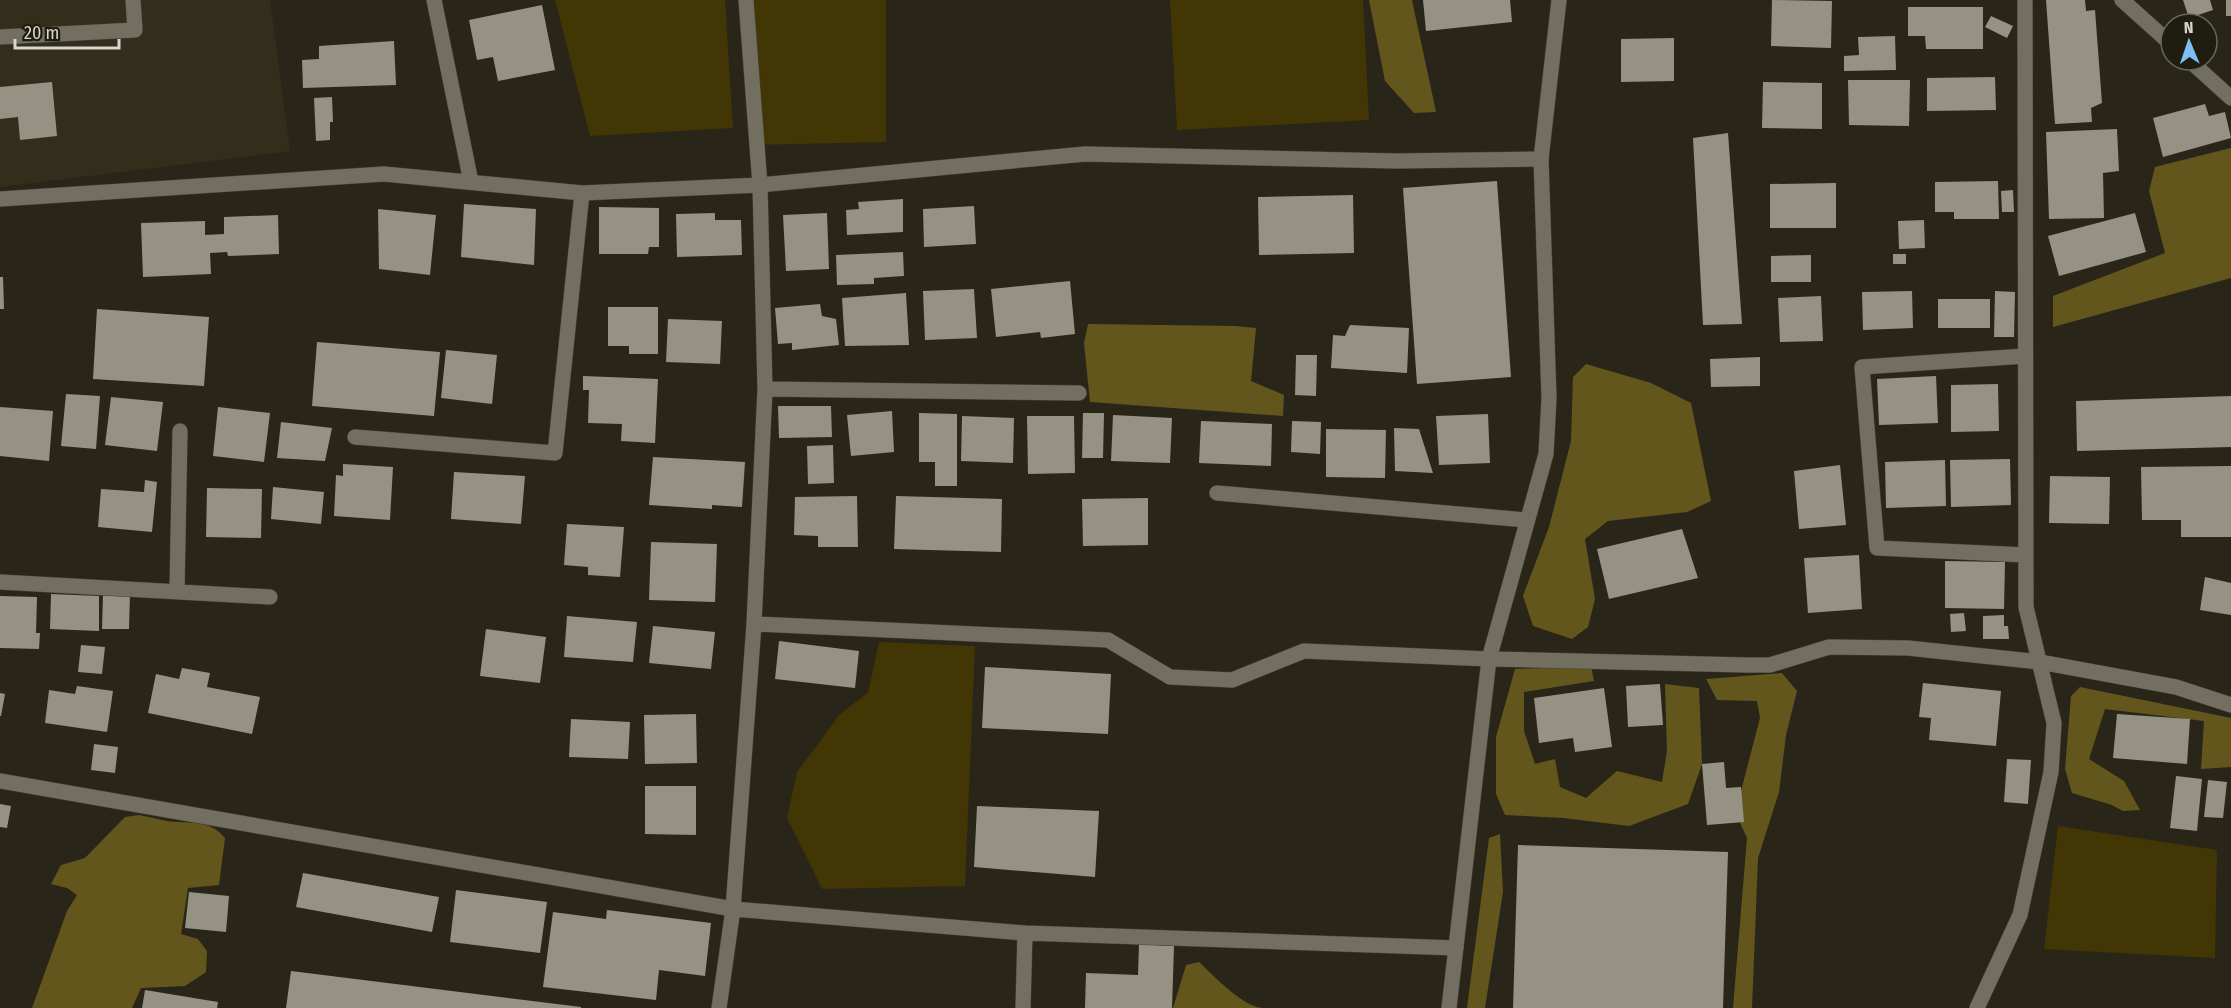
<svg xmlns="http://www.w3.org/2000/svg" width="2231" height="1008" font-family="'Fira Sans Condensed',sans-serif">
<rect width="100%" height="100%" fill="#292619"/>
<path fill="#332e1b" d="M0,0H270L290,151L0,187Z"/>
<path fill="#413604" d="M555,0H725L733,128L590,136Z
M746,0H886V142L756,145Z
M1170,0H1363L1369,120L1177,130Z
M879,642L975,646L965,886L822,889L787,818L797,772L840,714L868,693Z
M2058,826L2217,850L2215,958L2044,949Z"/>
<path fill="#63561d" d="M1369,0H1412L1436,112L1414,113L1385,81Z
M2231,148V278L2053,327V296L2165,253L2149,191L2155,167Z
M1088,324L1235,326L1256,328L1251,381L1284,395L1283,416L1090,402L1084,343Z
M1586,364L1651,383L1691,403L1711,501L1687,512L1608,521L1585,539L1595,599L1588,627L1572,639L1533,626L1523,596L1549,527L1571,441L1573,377Z
M1591,666L1594,681L1524,692V731L1535,764L1555,759L1560,787L1586,798L1617,771L1662,782L1667,751L1665,684L1699,688L1702,764L1688,804L1629,826L1563,818L1505,815L1496,794V737L1515,669Z
M1782,673L1797,691L1786,735L1779,792L1758,858L1752,1008H1733L1747,838L1737,816L1741,791L1760,718L1757,701L1717,700L1706,679Z
M2080,687L2231,718V767L2201,769L2204,721L2105,709L2089,759L2124,781L2140,810L2123,811L2112,805L2072,793L2065,769L2071,696Z
M139,815C152,817 165,822 178,822C197,823 212,822 225,838L219,885L188,888L181,934L198,939L207,951L206,972L185,986L141,988L132,1008H32L67,911L77,895L67,888L51,884L61,865L85,858L125,817Z
M1500,834L1503,892L1485,1008H1467L1489,838Z
M1199,962C1214,976 1242,1006 1262,1008H1173L1186,965Z"/>
<path fill="#969283" d="M1423,0H1510L1512,22L1426,31Z
M1772,0L1832,1L1831,48L1771,46Z
M2046,0H2085L2086,11L2095,10L2102,103L2091,108L2092,122L2055,124Z
M2183,0H2210L2213,10L2189,18Z
M2226,0H2231V16H2226Z
M542,5L555,70L498,81L493,57L477,60L469,20Z
M1908,7H1983V49H1926L1925,36H1908Z
M1991,16L2013,26L2007,38L1985,27Z
M1895,36L1896,70L1844,71V56L1859,55L1858,37Z
M1674,38V81L1621,82V39Z
M394,41L396,85L303,88L302,60L319,59V46Z
M1995,77L1996,110L1927,111V78Z
M1848,80H1910L1909,126L1849,125Z
M52,82L57,136L20,140L18,117L0,119V87Z
M1763,82L1822,83V129L1762,128Z
M332,97L333,122H330V140L316,141L314,98Z
M2205,104L2209,116L2225,112L2231,138L2163,157L2153,118Z
M2117,129L2119,171L2103,173L2104,218L2049,219L2046,132Z
M1728,133L1742,324L1703,325L1693,138Z
M1497,181L1511,377L1417,384L1403,188Z
M1998,181L1999,219H1954V212H1935V182Z
M1836,183V228H1770V184Z
M2013,190L2014,212H2002L2001,191Z
M1353,195L1354,253L1259,255L1258,197Z
M903,199V232L847,235L846,210L859,209L858,202Z
M464,204L536,209L534,265L461,257Z
M974,206L976,244L924,247L923,209Z
M599,207L659,208V247H649L648,254H599Z
M378,209L436,215L430,275L379,269Z
M715,213V220H741L742,255L677,257L676,214Z
M827,213L829,269L786,271L783,215Z
M2135,213L2146,252L2059,276L2048,236Z
M278,215L279,254L228,256L227,252L210,253L211,274L143,277L141,223L205,221V235L224,234V217Z
M1924,220L1925,248L1899,249L1898,221Z
M903,252L904,276L874,278V284L837,285L836,255Z
M1893,254H1906V264H1893Z
M1811,255V282H1771V256Z
M0,277H3L4,309H0Z
M1070,281L1075,334L1041,338L1040,332L996,337L991,289Z
M974,289L977,338L925,340L923,291Z
M1912,291L1913,328L1863,330L1862,292Z
M1995,291L2015,292L2014,337H1994Z
M906,293L909,345L845,346L842,298Z
M1821,296L1823,341L1780,342L1778,298Z
M1938,299H1990V328H1938Z
M820,304L822,316L836,319L839,345L792,350V343L778,344L775,308Z
M608,307H658V354H629V346H608Z
M97,309L209,317L204,386L93,379Z
M668,319L722,321L720,364L666,362Z
M1350,325L1409,328L1407,373L1331,368L1333,335L1345,336Z
M317,342L440,352L434,416L312,406Z
M446,350L497,355L492,404L441,398Z
M1296,355H1317L1316,396L1295,395Z
M1760,357V386L1711,387L1710,359Z
M583,376L658,379L655,443L621,441L622,424L588,423L589,390H583Z
M1936,376L1938,423L1879,425L1877,379Z
M1998,384L1999,431L1951,432V385Z
M66,394L100,396L96,449L61,446Z
M2231,396V447L2077,451L2076,401Z
M111,397L163,402L157,451L105,445Z
M778,406H831L832,437L779,438Z
M0,407L53,411L49,461L0,456Z
M218,407L270,413L264,462L213,456Z
M892,411L894,452L851,456L847,415Z
M919,413L957,414V486H935V462H919Z
M1083,413H1104L1103,458H1082Z
M1488,414L1490,463L1439,465L1436,416Z
M1113,415L1172,418L1170,463L1111,461Z
M962,416L1014,418L1013,463L961,461Z
M1027,416H1074L1075,473L1028,474Z
M1201,421L1272,424L1271,466L1199,463Z
M1292,421L1321,422L1320,454L1291,452Z
M281,422L332,428L325,461L277,458Z
M1394,428L1419,429L1433,473L1395,471Z
M1326,429L1386,430L1385,478L1326,477Z
M833,445L834,483L808,484L807,446Z
M653,457L745,462L742,507L712,505V509L649,505Z
M2010,459L2011,505L1951,507L1950,460Z
M1945,460L1946,506L1886,508L1885,462Z
M343,464L393,467L390,520L334,516L336,475L343,476Z
M1840,465L1846,525L1799,529L1794,471Z
M2231,466V537H2181V520H2142L2141,467Z
M454,472L525,476L521,524L451,519Z
M2050,476L2110,477L2109,524L2049,523Z
M145,480L157,482L152,532L98,527L101,489L144,492Z
M273,487L324,492L321,524L271,519Z
M207,488L262,489L261,538L206,537Z
M857,496L858,547H818V536L794,535L795,497Z
M896,496L1002,499L1001,552L894,549Z
M1148,498V545L1083,546L1082,499Z
M567,524L624,527L620,577L588,575V567L564,565Z
M1682,529L1698,578L1609,599L1597,549Z
M651,542L717,544L715,602L649,600Z
M1859,555L1862,609L1808,613L1804,558Z
M1945,561L2005,562L2004,609L1945,608Z
M2205,577L2231,583V615L2200,610Z
M51,594L99,596V631L50,629Z
M103,594H130L129,629H102Z
M0,596L37,597L36,633H40L39,649L0,648Z
M1964,613L1966,631L1951,632L1950,614Z
M2004,615V626H2008L2009,639H1983V616Z
M567,616L637,622L633,662L564,657Z
M653,626L715,632L711,669L649,663Z
M486,629L546,637L540,683L480,676Z
M779,641L859,651L855,688L775,679Z
M81,645L105,647L102,674L78,672Z
M985,667L1111,674L1108,734L982,728Z
M182,668L210,673L207,687L260,697L252,734L148,713L156,674L179,679Z
M1923,683L2001,691L1996,746L1929,740L1931,718L1919,717Z
M1660,684L1663,725L1628,727L1626,686Z
M77,686L113,691L107,732L45,723L49,690L75,694Z
M1604,688L1612,747L1575,752L1573,738L1539,743L1534,698Z
M0,693L5,694L1,716H0Z
M696,714L697,763L645,764L644,715Z
M2117,714L2190,719L2187,764L2113,758Z
M571,719L630,722L628,759L569,757Z
M94,744L118,747L115,773L91,770Z
M2007,759L2031,760L2028,804L2004,802Z
M1724,762L1726,788L1741,787L1744,822L1707,825L1702,764Z
M2176,776L2202,779L2197,831L2170,828Z
M2208,780L2227,782L2223,818L2204,817Z
M645,786H696V835L645,834Z
M0,804L11,806L7,828L0,827Z
M977,806L1099,811L1095,877L974,867Z
M1518,845L1728,852L1723,1008H1513Z
M303,873L439,897L432,932L296,907Z
M456,890L547,902L540,953L450,942Z
M189,892L229,896L226,932L185,928Z
M607,910L711,923L705,976L659,970L656,1000L543,987L553,912L606,919Z
M1139,944L1174,946L1172,1008H1085L1086,973L1138,975Z
M291,971L581,1007V1008H286Z
M145,990L218,1002L217,1008H142Z"/>
<g fill="none" stroke-linecap="round" stroke-linejoin="round">
<g stroke="#454238" stroke-width="16">
<path id="service" d="M0,37L135,30L133,0"/>
</g>
<g stroke="#454238" stroke-width="16">
<path id="minor" d="M434,0L471,182
M2122,0L2171,44
M2189,60L2231,98
M0,199L384,174L582,193L760,185L1085,154L1396,161L1541,159
M2025,356L1862,367L1877,548L2026,555
M765,389L1079,393
M355,437L555,453L582,193
M1217,493L1527,520
M0,582L270,597
M177,592L180,431
M754,624L1108,640L1170,677L1232,680L1304,651L1489,659L1746,665H1770L1829,647L1908,648L2040,662L2176,687L2231,705
M0,781L733,909L1025,933L1456,948
M719,1008L733,909L754,624L765,389L760,185L746,0
M1023,1008L1025,933
M1977,1008L2020,915L2051,772L2054,723L2026,607L2025,0"/>
</g>
<g stroke="#454238" stroke-width="16">
<path id="tertiary" d="M1449,1008L1489,659L1546,454L1549,398L1541,159L1559,0"/>
</g>
<use href="#service" stroke="#726e60" stroke-width="15"/>
<use href="#minor" stroke="#726e60" stroke-width="15"/>
<use href="#tertiary" stroke="#726e60" stroke-width="15"/>
</g>
<g transform="translate(2189 42) rotate(358)"><circle r="28" fill="#1f1c10" stroke="#69665c" stroke-width="1.5"/>
<path d="M0-4.5L10 22L0 15L-10 22Z" fill="#7bbef8"/>
<text y="-9" font-size="16" font-weight="bold" text-anchor="middle" fill="#d7d5cd">N</text>
</g>
<path d="M15 39v9h104v-9" fill="none" stroke="#d7d5cd" stroke-width="3"/>
<text x="24" y="39" font-size="18" fill="#d7d5cd" stroke="#1f1c10" stroke-width="4.5" paint-order="stroke">20 m</text>
</svg>
